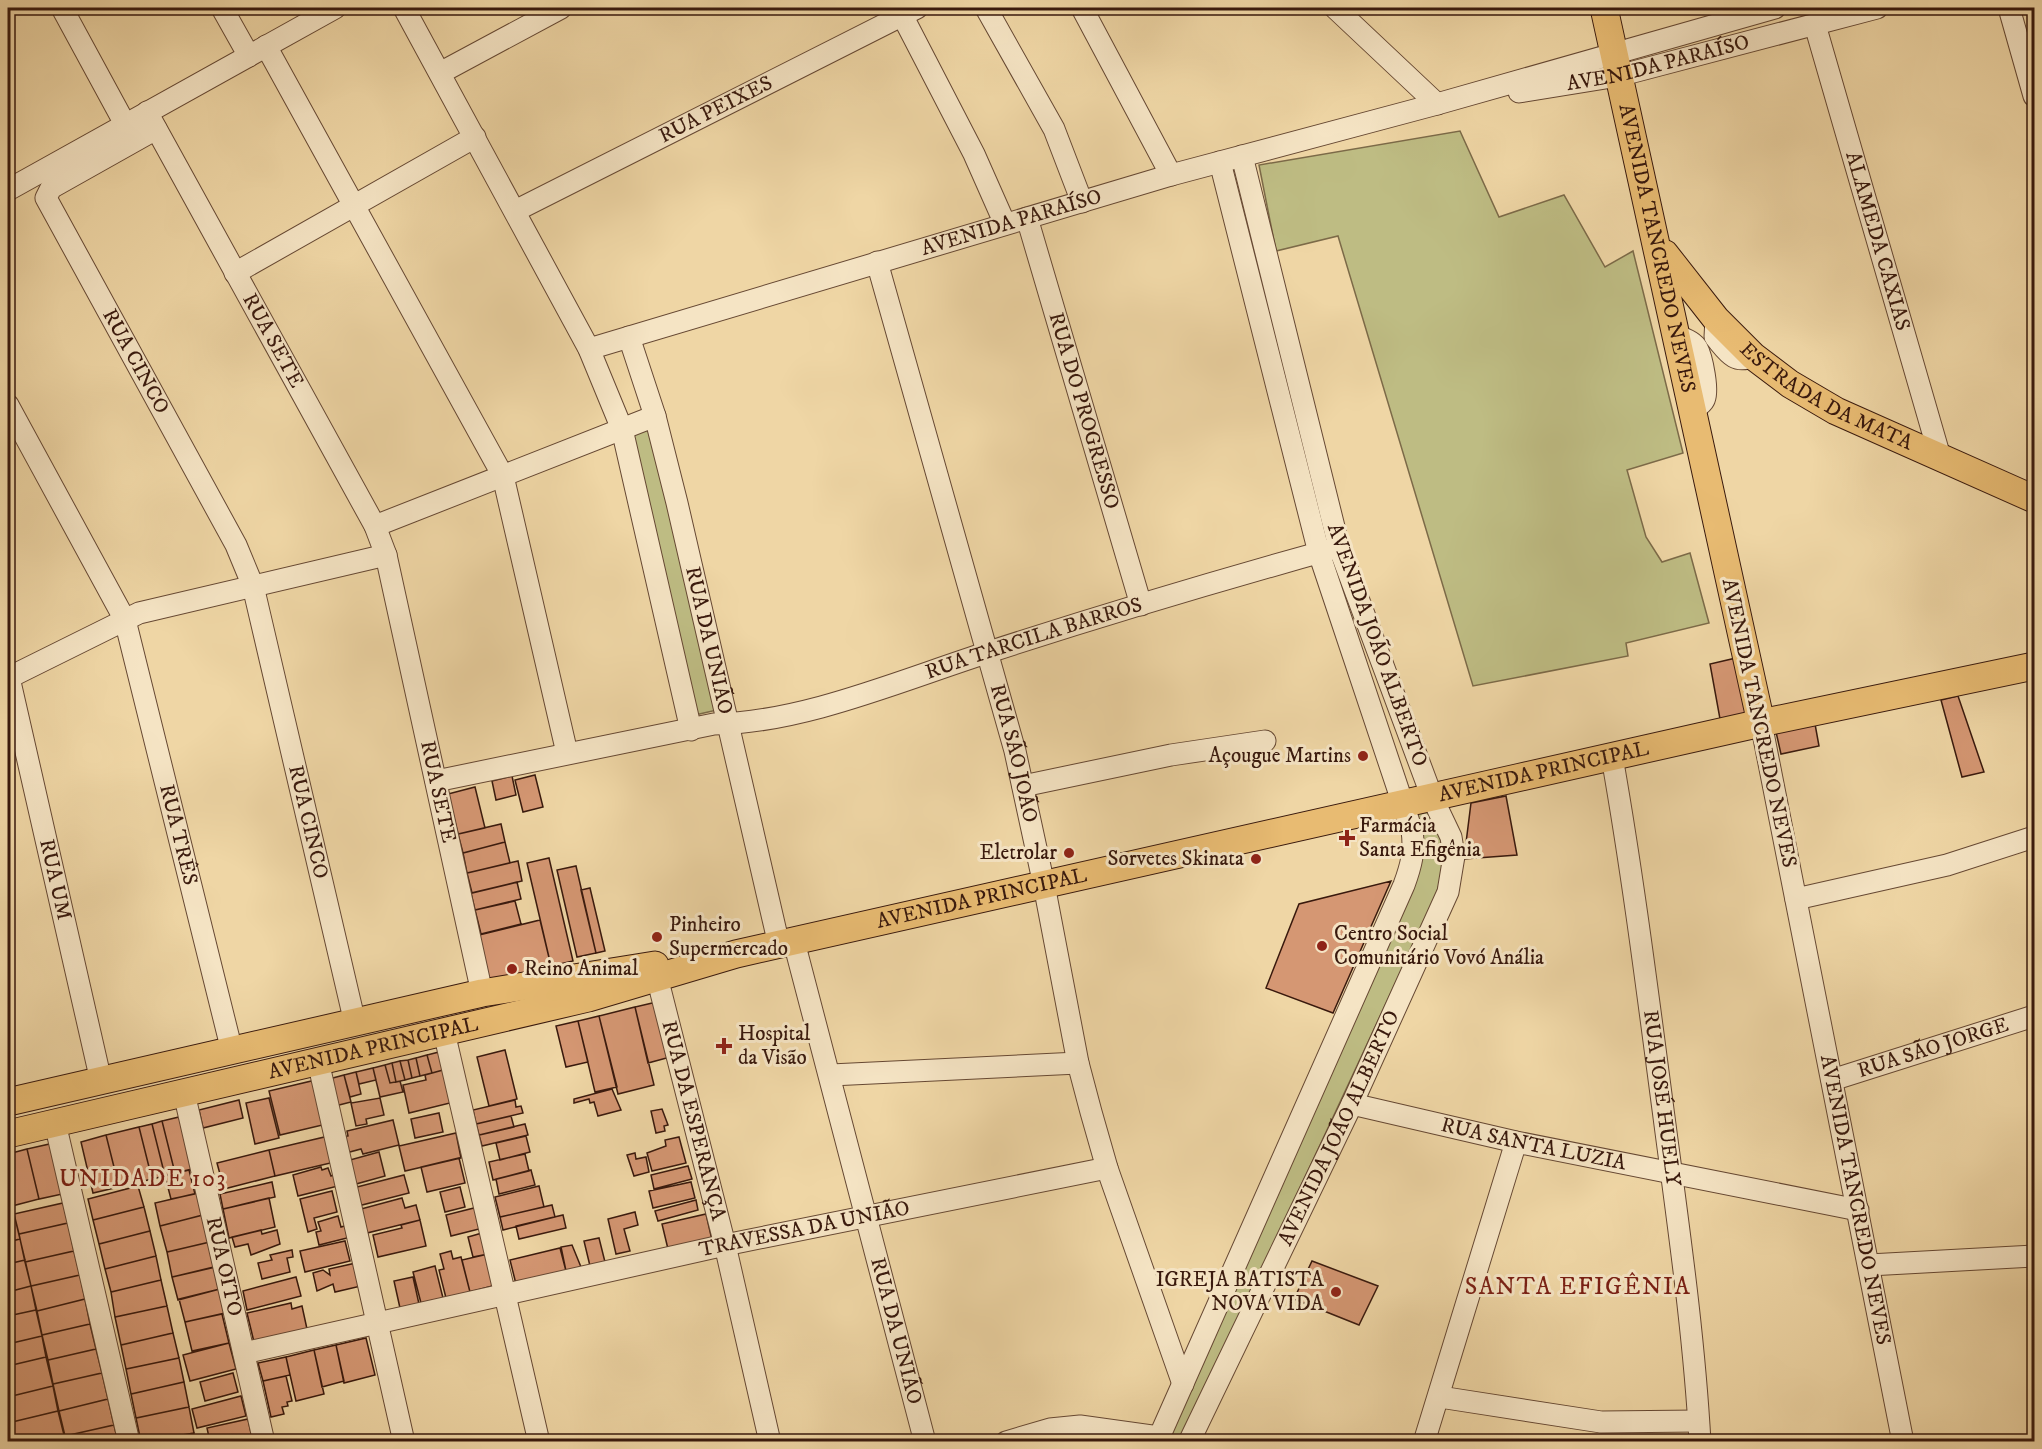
<svg xmlns="http://www.w3.org/2000/svg" width="2042" height="1449" font-family="'IM FELL DW Pica',serif">
<rect width="100%" height="100%" fill="#efd6a5"/>
<filter id="stains"><feTurbulence type="fractalNoise" baseFrequency=".00333" numOctaves="4"/><feColorMatrix values="0 0 0 0 .2 0 0 0 0 .09 0 0 0 0 .02 0 0 0 .5 -.17"/></filter>
<radialGradient id="worn" r=".72"><stop offset=".6" stop-color="#630" stop-opacity="0"/><stop offset="1" stop-color="#630" stop-opacity=".3"/></radialGradient>
<path fill="#bebc83" stroke="#7c6a48" stroke-width="1.5" d="M1460,131L1499,217L1564,195L1605,267L1633,251L1683,453L1627,470L1646,537L1662,562L1690,553L1709,623L1626,643L1628,656L1473,686L1338,236L1276,251L1259,165Z
M649,426L717,710L695,715L630,432Z
M1432,809C1445,847 1448,867 1432,905L1182,1441L1168,1442L1414,886C1425,856 1423,845 1416,814Z"/>
<path fill="#d59773" stroke="#39190d" stroke-width="1.5" d="M1736,658L1749,714L1720,719L1710,664Z
M1958,696L1984,772L1962,777L1941,700Z
M1815,724L1819,746L1781,754L1776,732Z
M535,775L543,807L523,812L515,780Z
M512,776L516,795L496,800L492,781Z
M475,787L485,828L458,834L448,794Z
M1506,796L1517,855L1464,859L1471,803Z
M501,824L505,842L463,853L458,834Z
M505,842L510,863L467,873L463,853Z
M549,858L573,961L551,966L527,863Z
M518,861L522,881L472,893L467,873Z
M576,866L596,953L577,957L557,870Z
M1391,881L1333,1013L1266,988L1299,904Z
M517,882L521,899L475,910L471,893Z
M590,888L605,951L596,953L581,890Z
M515,901L521,924L481,934L475,910Z
M540,920L551,966L486,982L475,936Z
M661,1001L674,1056L648,1063L635,1007Z
M635,1007L654,1085L618,1094L599,1016Z
M599,1016L617,1087L595,1092L578,1021Z
M578,1021L588,1062L566,1067L556,1026Z
M505,1050L517,1099L489,1106L477,1057Z
M439,1052L443,1070L432,1073L427,1055Z
M427,1055L432,1073L420,1076L416,1058Z
M416,1058L420,1076L412,1078L408,1060Z
M408,1060L412,1078L405,1080L400,1061Z
M400,1061L405,1080L396,1082L392,1063Z
M392,1063L396,1082L390,1083L385,1065Z
M385,1065L390,1083L400,1081L403,1092L380,1097L373,1068Z
M373,1068L376,1080L359,1084L356,1072Z
M443,1070L450,1103L409,1113L403,1085L426,1080L425,1075Z
M356,1072L361,1094L350,1097L344,1075Z
M344,1075L351,1102L335,1106L329,1079Z
M320,1079L331,1123L280,1135L269,1091Z
M612,1089L621,1110L598,1116L594,1102L590,1103L589,1099L574,1103V1099Z
M269,1098L279,1138L255,1144L246,1103Z
M380,1098L384,1115L366,1119L367,1124L356,1126L351,1103Z
M239,1100L243,1118L203,1128L199,1110Z
M515,1100L516,1107L521,1106L523,1113L476,1124L473,1110Z
M662,1109L668,1125L664,1126L665,1131L656,1133L651,1111Z
M439,1113L443,1132L415,1138L411,1119Z
M511,1116L514,1127L479,1135L476,1124Z
M179,1117L192,1169L175,1173L162,1121Z
M393,1120L399,1145L363,1154L361,1149L346,1153L342,1137L348,1136L347,1131Z
M162,1121L175,1173L165,1176L152,1124Z
M152,1124L165,1176L152,1179L139,1127Z
M525,1124L528,1135L482,1146L479,1135Z
M139,1127L152,1179L119,1187L106,1135Z
M456,1133L461,1158L405,1171L399,1146Z
M106,1135L119,1187L93,1193L81,1142Z
M333,1135L339,1161L275,1176L269,1150Z
M526,1136L530,1152L500,1160L496,1143Z
M679,1137L686,1163L652,1171L647,1153L666,1146L665,1140Z
M54,1143L67,1193L39,1199L27,1149Z
M27,1149L39,1199L12,1206L8,1189V1154Z
M269,1150L275,1176L224,1189L217,1163Z
M379,1152L385,1176L356,1184L350,1160Z
M635,1153L636,1159L646,1157L649,1172L634,1176L627,1155Z
M525,1154L529,1171L493,1180L489,1162Z
M459,1158L465,1183L427,1192L421,1167Z
M688,1166L692,1179L654,1189L651,1175Z
M321,1167L322,1170L328,1168L331,1176L336,1174L338,1186L298,1196L293,1175Z
M189,1170L195,1194L171,1199L165,1176Z
M531,1170L535,1185L499,1194L496,1179Z
M404,1175L409,1193L358,1206L353,1188Z
M272,1182L275,1197L223,1209L220,1194Z
M691,1182L695,1198L653,1208L649,1191Z
M138,1186L144,1207L93,1220L88,1199Z
M539,1186L544,1207L500,1217L495,1197Z
M460,1187L465,1207L445,1212L440,1192Z
M332,1191L337,1212L314,1218L317,1229L308,1232L300,1199Z
M198,1193L203,1215L160,1226L155,1203Z
M269,1198L275,1227L229,1238L223,1209Z
M402,1198L405,1208L416,1205L420,1220L367,1233L361,1209Z
M696,1200L698,1210L658,1221L655,1211Z
M63,1203L68,1223L19,1234L14,1214Z
M552,1205L555,1217L503,1230L500,1217Z
M144,1207L150,1231L99,1244L93,1220Z
M478,1207L483,1228L451,1236L446,1215Z
M635,1212L638,1225L624,1229L630,1251L616,1254L608,1219Z
M14,1214L20,1239L8,1242V1215Z
M706,1214L712,1240L668,1249L662,1224Z
M203,1215L210,1242L167,1252L160,1226Z
M563,1215L566,1228L519,1239L516,1226Z
M338,1216L341,1227L348,1225L351,1237L319,1245L316,1232L321,1231L318,1222Z
M420,1220L426,1246L378,1257L373,1235L402,1228L401,1225Z
M68,1223L74,1251L25,1262L19,1234Z
M261,1230L262,1234L277,1230L280,1244L251,1255L248,1244L235,1247L232,1237Z
M150,1231L156,1256L105,1269L99,1244Z
M482,1233L488,1254L473,1257L468,1237Z
M599,1238L605,1262L590,1266L584,1241Z
M20,1239L25,1260L8,1264V1242Z
M345,1241L350,1261L305,1272L300,1251Z
M210,1242L216,1267L172,1277L167,1252Z
M572,1245L581,1267L566,1271L561,1247Z
M560,1248L566,1271L516,1284L510,1260Z
M292,1250L293,1257L287,1258L290,1272L262,1279L258,1263L272,1260L270,1255Z
M74,1251L80,1275L31,1286L25,1262Z
M451,1251L453,1259L461,1257L470,1292L446,1298L439,1270L444,1269L440,1254Z
M488,1254L496,1285L470,1292L462,1260Z
M156,1256L161,1280L111,1292L105,1269Z
M25,1260L31,1286L8,1292V1264Z
M1312,1261L1378,1286L1359,1325L1294,1299Z
M356,1263L361,1286L335,1292L333,1284L317,1291L313,1273L323,1270L330,1275L329,1269Z
M435,1266L443,1298L421,1303L413,1272Z
M214,1267L220,1289L178,1300L172,1277Z
M80,1275L85,1299L37,1311L31,1286Z
M296,1277L301,1296L247,1310L243,1291Z
M413,1277L419,1304L400,1308L394,1281Z
M161,1280L167,1306L115,1317L111,1292Z
M31,1286L36,1310L8,1316V1292Z
M220,1289L225,1313L185,1322L179,1299Z
M85,1299L90,1324L42,1335L37,1311Z
M291,1303L292,1309L302,1306L307,1329L254,1342L247,1313Z
M167,1306L173,1333L121,1345L115,1317Z
M36,1310L42,1336L8,1344V1316Z
M222,1314L229,1343L192,1351L185,1322Z
M90,1324L96,1349L48,1360L42,1335Z
M173,1333L179,1358L126,1369L121,1345Z
M42,1336L46,1357L8,1366V1344Z
M366,1338L375,1375L344,1383L336,1345Z
M229,1343L236,1369L190,1381L183,1355Z
M336,1345L344,1381L322,1387L314,1350Z
M96,1349L102,1373L53,1384L48,1360Z
M314,1350L324,1394L296,1401L286,1357Z
M46,1357L53,1386L8,1397V1366Z
M286,1357L290,1375L263,1381L258,1363Z
M179,1358L184,1382L131,1394L126,1369Z
M102,1373L108,1399L59,1411L53,1384Z
M233,1373L238,1392L205,1401L200,1382Z
M286,1376L292,1401L287,1402L288,1406L282,1407L284,1414L271,1417L263,1381Z
M184,1382L189,1407L136,1418L131,1394Z
M53,1386L58,1411L8,1423V1397Z
M241,1396L246,1416L197,1428L192,1409Z
M108,1399L114,1425L65,1436L59,1411Z
M189,1407L194,1433L141,1442L136,1418Z
M58,1411L64,1435L38,1442H8V1423Z
M248,1419L253,1442H210L207,1428Z
M114,1425L118,1442H66L65,1436Z
M194,1433L195,1442H148Z
M64,1435L65,1442H38Z"/>
<g fill="none" stroke-linecap="round" stroke-linejoin="round">
<g stroke="#664833" stroke-width="23">
<g id="minor">
<path d="M62,8L125,124"/>
<path d="M222,8L249,56"/>
<path d="M404,8L589,349L622,429L691,730"/>
<path d="M986,8L1054,129L1082,202"/>
<path d="M1082,8L1171,175"/>
<path d="M1335,8L1437,104"/>
<path d="M2009,8L2034,96"/>
<path d="M902,15L974,154L1005,224"/>
<path id="s1" d="M1815,25L1940,457"/>
<path d="M266,46L503,476L567,753"/>
<path d="M440,73L561,8"/>
<path id="s2" d="M1519,92L1618,76L1877,8"/>
<path id="s3" d="M147,112L375,526L386,555L482,993"/>
<path id="s4" d="M156,129L51,188L46,198L236,545L253,586L355,1023"/>
<path d="M8,190L335,8"/>
<path id="s5" d="M515,211L917,8"/>
<path id="s6" d="M1027,218L1141,605"/>
<path id="s7" d="M877,262L1015,751L1044,885L1078,1063L1091,1112L1107,1168L1183,1384"/>
<path d="M235,273L475,137"/>
<path d="M1716,319L1715,337C1727,351 1734,365 1753,356"/>
<path d="M1677,336C1684,338 1693,341 1697,348C1702,357 1709,392 1704,400C1702,404 1697,407 1693,410"/>
<path id="s8" d="M629,337L655,416L677,503L779,945"/>
<path id="s9" d="M589,349L1171,175L1437,104L1775,8"/>
<path id="s10" d="M8,405L125,620L232,1051"/>
<path d="M375,526L655,416"/>
<path id="s11" d="M8,673L101,1081"/>
<path d="M8,678L139,613L386,555"/>
<path id="s12" d="M1761,723L1903,1442"/>
<path id="s13" d="M1612,757C1633,876 1648,996 1664,1117C1678,1224 1694,1333 1700,1442"/>
<path id="s14" d="M436,781L714,724C803,723 904,679 989,652C1103,615 1217,581 1332,549"/>
<path d="M1023,786L1171,755L1265,741"/>
<path d="M1796,899L1947,865L2034,837"/>
<path id="s15" d="M794,942L925,1442"/>
<path id="s16" d="M657,977L725,1245L770,1442"/>
<path d="M444,1032L539,1442"/>
<path d="M318,1061L404,1442"/>
<path d="M831,1075L1078,1063"/>
<path id="s17" d="M1832,1080L2034,1016"/>
<path id="s18" d="M184,1093L264,1442"/>
<path id="s19" d="M1352,1104L1516,1142L1858,1210"/>
<path d="M55,1123L129,1442"/>
<path d="M1869,1265L2034,1256"/>
<path id="s20" d="M244,1353L725,1245L1107,1168"/>
<path d="M1440,1397L1601,1422L1698,1421"/>
<path d="M1006,1442L1050,1429L1080,1426L1159,1437"/>
<path d="M1157,1442L1404,885C1411,866 1415,851 1412,831L1319,553L1220,162"/>
<path id="s21" d="M1189,1442L1352,1104L1448,892L1454,856L1451,837L1432,797L1339,547L1242,156"/>
<path d="M1424,1442L1516,1142"/>
</g>
</g>
<g stroke="#39190d" stroke-width="29">
<g id="major">
<path id="s22" d="M1604,8L1761,723"/>
<path id="s23" d="M1665,254L1716,319L1753,356L1790,384L1836,411L2034,499"/>
<path d="M8,1102L482,993L655,965"/>
<path id="s24" d="M8,1134L588,998L736,954L1761,723L2034,666"/>
</g>
</g>
<use href="#minor" stroke="#f5e4c4" stroke-width="21"/>
<use href="#major" stroke="#e8bb72" stroke-width="27"/>
</g>
<g fill="#8f2418" stroke="#f5e4c4" stroke-width="2">
<circle cx="1363" cy="756" r="6"/>
<path d="M1344 829h6v6h6v6h-6v6h-6v-6h-6v-6h6z"/>
<circle cx="1069" cy="853" r="6"/>
<circle cx="1256" cy="859" r="6"/>
<circle cx="657" cy="937" r="6"/>
<circle cx="1322" cy="946" r="6"/>
<circle cx="512" cy="969" r="6"/>
<path d="M721 1037h6v6h6v6h-6v6h-6v-6h-6v-6h6z"/>
<circle cx="1336" cy="1292" r="6"/>
</g>
<g text-anchor="middle" dominant-baseline="central" stroke-width="6" stroke-linejoin="round" paint-order="stroke">
<g font-size="21" fill="#39190d" stroke="#f5e4c4">
<text stroke="none"><textPath href="#s2" startOffset="142">AVENIDA PARAÍSO</textPath></text>
<text stroke="none"><textPath href="#s5" startOffset="225">RUA PEIXES</textPath></text>
<text stroke="none"><textPath href="#s9" startOffset="441">AVENIDA PARAÍSO</textPath></text>
<text stroke="none"><textPath href="#s1" startOffset="225">ALAMEDA CAXIAS</textPath></text>
<text stroke="none"><textPath href="#s22" startOffset="246">AVENIDA TANCREDO NEVES</textPath></text>
<text stroke="none"><textPath href="#s3" startOffset="261">RUA SETE</textPath></text>
<text stroke="none"><textPath href="#s4" startOffset="318">RUA CINCO</textPath></text>
<text stroke="none"><textPath href="#s23" startOffset="219">ESTRADA DA MATA</textPath></text>
<text stroke="none"><textPath href="#s6" startOffset="201">RUA DO PROGRESSO</textPath></text>
<text stroke="none"><textPath href="#s14" startOffset="616">RUA TARCILA BARROS</textPath></text>
<text stroke="none"><textPath href="#s8" startOffset="314">RUA DA UNIÃO</textPath></text>
<text transform="translate(1377 645) rotate(70)">AVENIDA JOÃO ALBERTO</text>
<text transform="translate(1759 723) rotate(78)">AVENIDA TANCREDO NEVES</text>
<text stroke="none"><textPath href="#s7" startOffset="510">RUA SÃO JOÃO</textPath></text>
<text stroke="none"><textPath href="#s24" startOffset="1578">AVENIDA PRINCIPAL</textPath></text>
<text stroke="none"><textPath href="#s3" startOffset="746">RUA SETE</textPath></text>
<text stroke="none"><textPath href="#s4" startOffset="814">RUA CINCO</textPath></text>
<text stroke="none"><textPath href="#s10" startOffset="466">RUA TRÊS</textPath></text>
<text stroke="none"><textPath href="#s11" startOffset="212">RUA UM</textPath></text>
<text stroke="none"><textPath href="#s24" startOffset="1002">AVENIDA PRINCIPAL</textPath></text>
<text stroke="none"><textPath href="#s24" startOffset="375">AVENIDA PRINCIPAL</textPath></text>
<text stroke="none"><textPath href="#s17" startOffset="106">RUA SÃO JORGE</textPath></text>
<text stroke="none"><textPath href="#s13" startOffset="345">RUA JOSÉ HUELY</textPath></text>
<text stroke="none"><textPath href="#s16" startOffset="148">RUA DA ESPERANÇA</textPath></text>
<text stroke="none"><textPath href="#s21" startOffset="348">AVENIDA JOÃO ALBERTO</textPath></text>
<text stroke="none"><textPath href="#s19" startOffset="186">RUA SANTA LUZIA</textPath></text>
<text stroke="none"><textPath href="#s12" startOffset="486">AVENIDA TANCREDO NEVES</textPath></text>
<text stroke="none"><textPath href="#s20" startOffset="574">TRAVESSA DA UNIÃO</textPath></text>
<text stroke="none"><textPath href="#s18" startOffset="178">RUA OITO</textPath></text>
<text stroke="none"><textPath href="#s15" startOffset="402">RUA DA UNIÃO</textPath></text>
</g>
<g font-size="21" fill="#39190d" stroke="#f5e4c4" text-anchor="start">
<text x="1351" y="756" text-anchor="end">Açougue Martins</text>
<text x="1359" y="826">Farmácia<tspan x="1359" dy="24">Santa Efigênia</tspan></text>
<text x="1057" y="853" text-anchor="end">Eletrolar</text>
<text x="1244" y="859" text-anchor="end">Sorvetes Skinata</text>
<text x="669" y="925">Pinheiro<tspan x="669" dy="24">Supermercado</tspan></text>
<text x="1334" y="934">Centro Social<tspan x="1334" dy="24">Comunitário Vovó Anália</tspan></text>
<text x="524" y="969">Reino Animal</text>
<text x="738" y="1034">Hospital<tspan x="738" dy="24">da Visão</tspan></text>
<text x="1324" y="1280" text-anchor="end">IGREJA BATISTA<tspan x="1324" dy="24">NOVA VIDA</tspan></text>
</g>
<g font-size="24" letter-spacing="1.5" fill="#7a1f14" stroke="#f5e4c4">
<text x="143" y="1179">UNIDADE 103</text>
<text x="1578" y="1287">SANTA EFIGÊNIA</text>
</g>
</g>
<rect width="2042" height="1449" fill="none" stroke="#efd6a5" stroke-width="30"/>
<rect x="9" y="9" width="2024" height="1431" fill="none" stroke="#39190d" stroke-width="3"/>
<rect x="15" y="15" width="2012" height="1419" fill="none" stroke="#39190d" stroke-width="1.5"/>
<rect width="100%" height="100%" filter="url(#stains)"/>
<rect width="100%" height="100%" fill="url(#worn)"/>
</svg>
